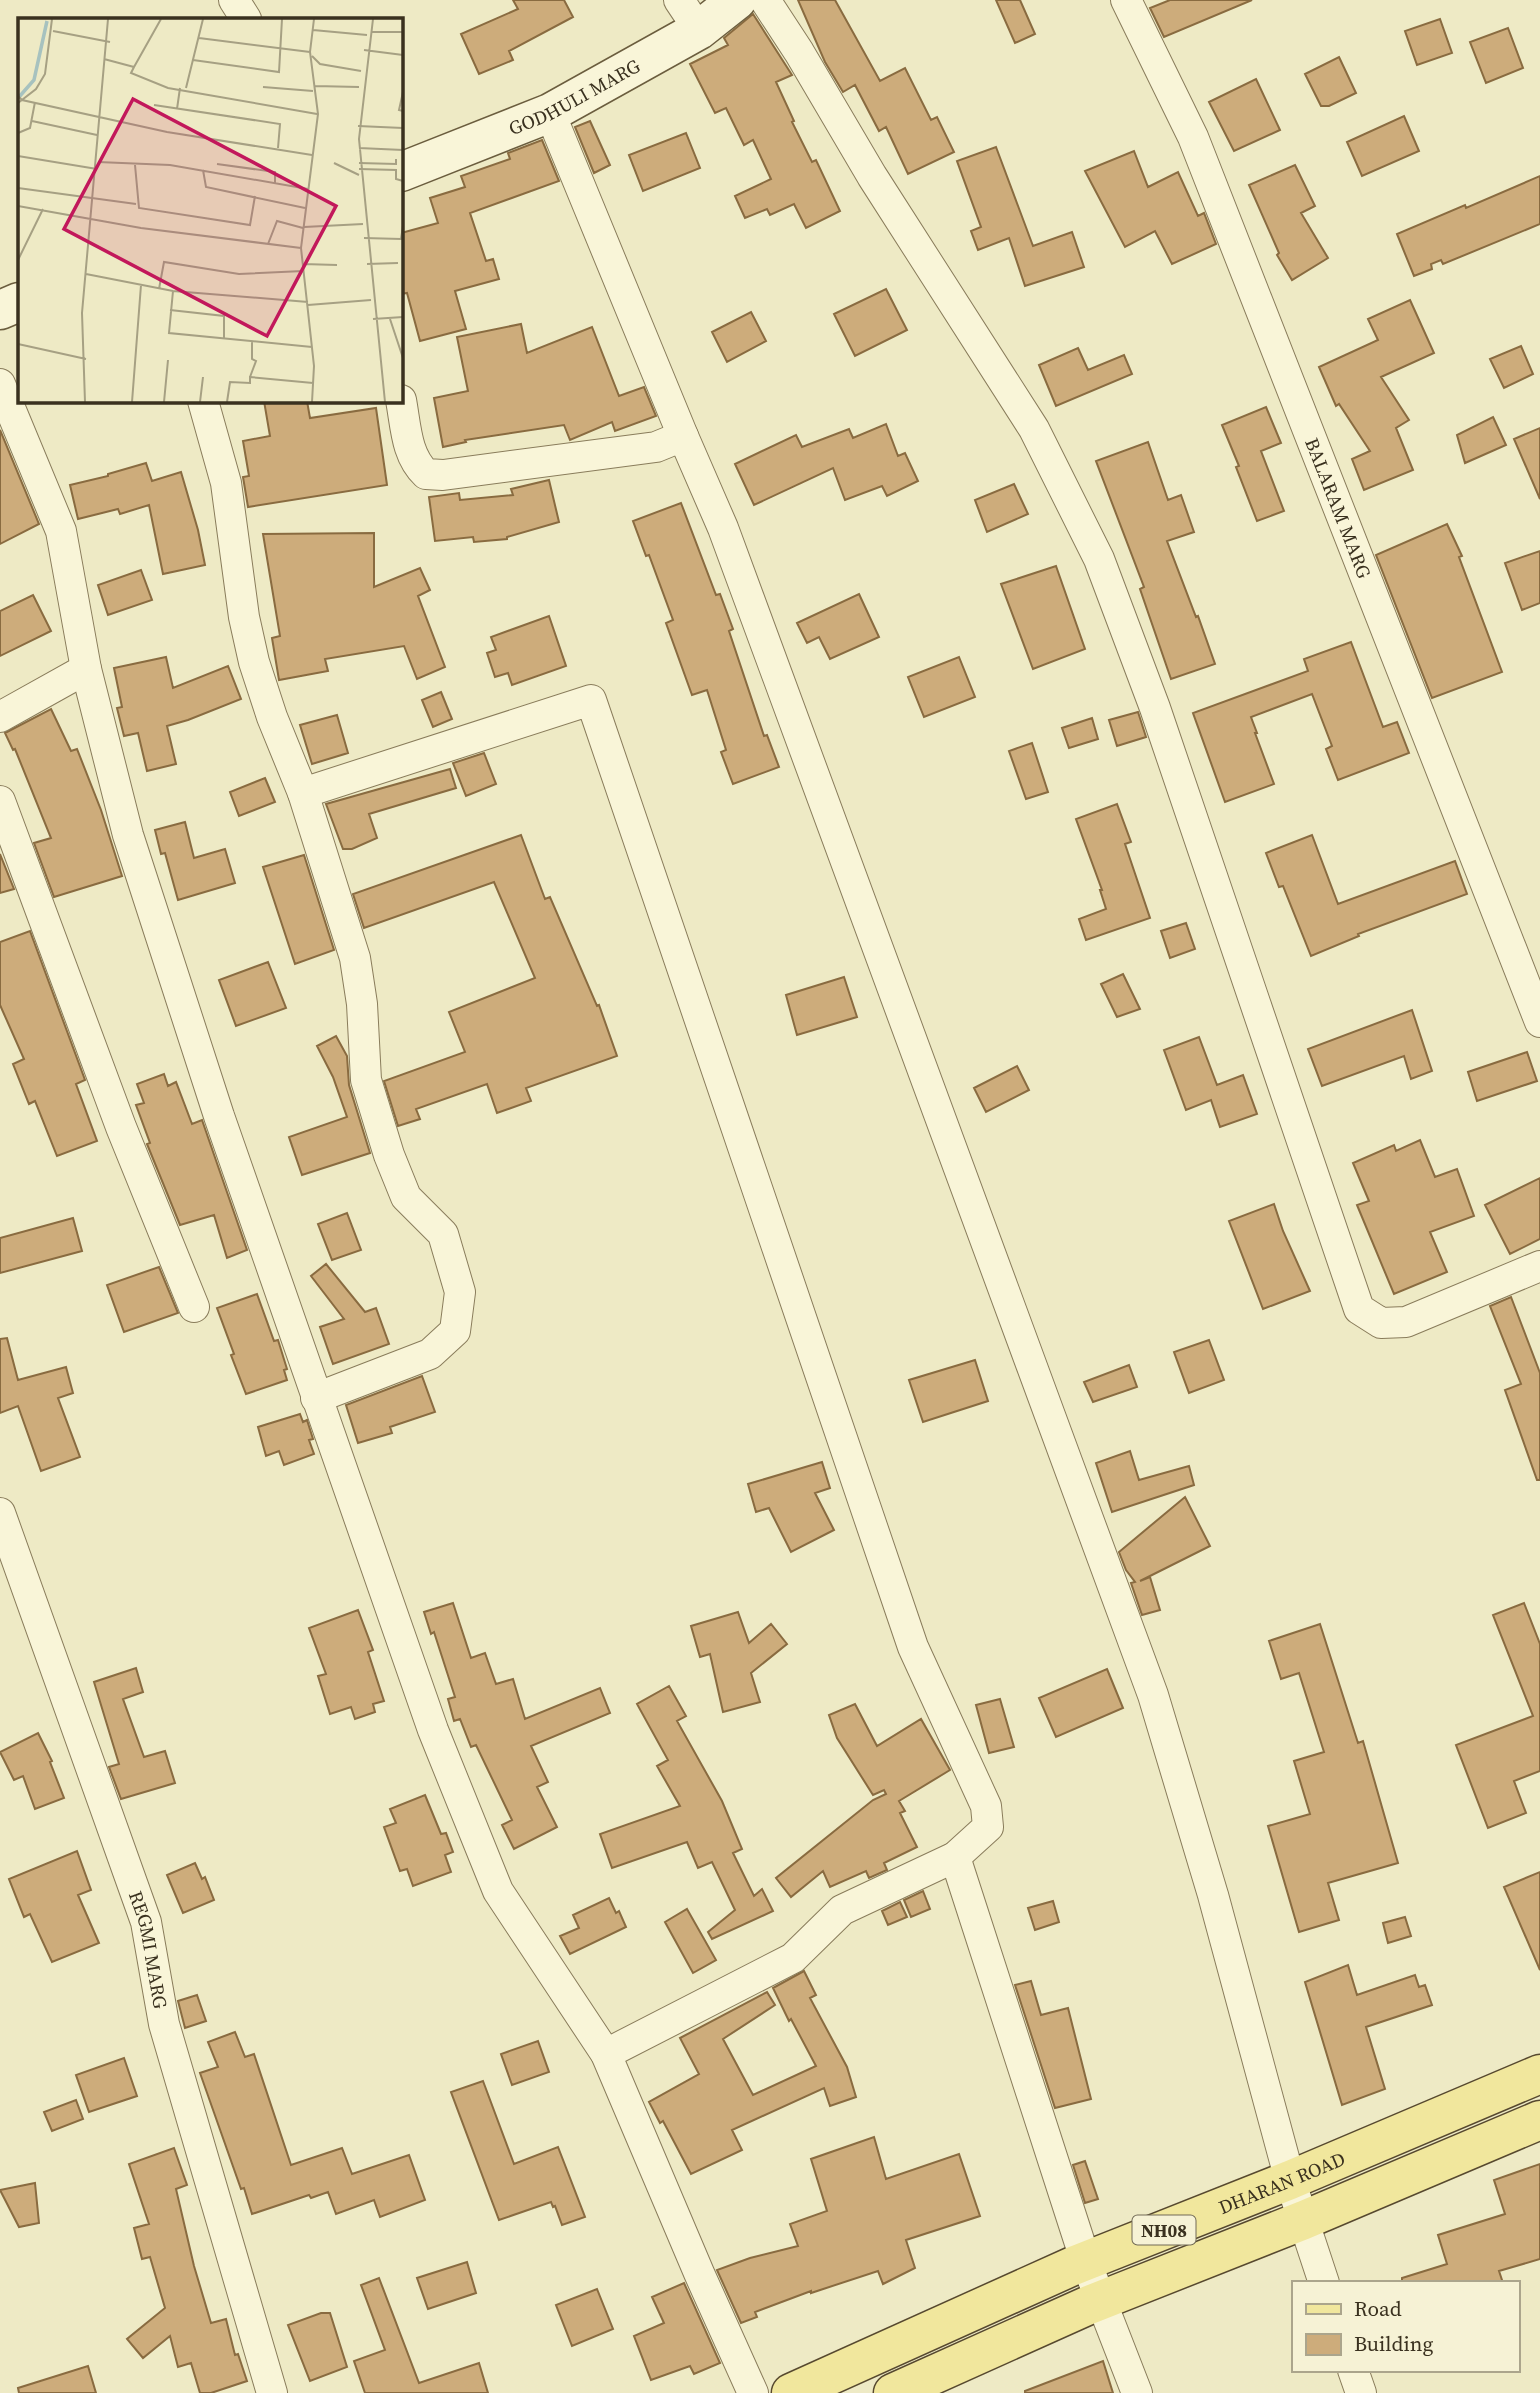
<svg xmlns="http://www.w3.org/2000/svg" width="1540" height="2393" font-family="'Source Serif 4',serif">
<rect width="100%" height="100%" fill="#eeeac5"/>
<path fill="#cdac7b" stroke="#896b40" stroke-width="2" d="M513,0H564L573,17L509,51L513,60L479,74L461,34L518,9Z
M798,0H835L880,81L905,68L931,120L937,117L954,152L908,174L886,127L879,131L855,85L843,92L825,62Z
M996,0H1020L1035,34L1015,43Z
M1170,0H1252L1164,37L1150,8Z
M753,14L792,75L776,82L794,121L792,122L812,162L816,160L840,211L806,228L794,204L770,215L767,209L745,218L735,196L771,179L753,140L744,145L726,108L715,113L690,64L728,45L724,38Z
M1440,19L1452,53L1417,65L1405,31Z
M1508,28L1523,68L1486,83L1470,42Z
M1339,57L1356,93L1329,106H1321L1305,74Z
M1256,79L1280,130L1234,151L1209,102Z
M1404,116L1419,151L1362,176L1347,142Z
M590,121L610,165L594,173L575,127Z
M686,133L700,168L643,191L629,155Z
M542,140L559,181L470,213L486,261L493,259L499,279L455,291L466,329L420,341L407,293L401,294V233L438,223L430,198L465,187L461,176L510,159L508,153Z
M996,147L1033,246L1072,232L1084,267L1025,286L1009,238L978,250L971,231L981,227L957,161Z
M1134,151L1148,187L1178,172L1198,216L1204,213L1216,244L1172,264L1155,231L1125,247L1085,171Z
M1295,165L1315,206L1301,213L1328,258L1292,280L1277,255L1279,253L1249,185Z
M1540,176V224L1443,264L1441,260L1431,264L1432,269L1414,276L1397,234L1465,205L1466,208Z
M886,289L907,330L855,356L834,314Z
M1410,300L1434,353L1381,377L1409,420L1396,428L1413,470L1364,490L1352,459L1370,451L1339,404L1336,406L1319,367L1378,340L1368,319Z
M751,312L766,341L727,362L712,332Z
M521,324L527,353L592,327L619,396L644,387L656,416L615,431L612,422L570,440L564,425L465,440L466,442L443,447L434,398L468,391L457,337Z
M1521,346L1533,374L1504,388L1490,359Z
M1078,348L1088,370L1124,355L1132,374L1056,406L1039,365Z
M264,401H307L310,418L376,408L387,485L248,507L243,477L249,476L243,441L270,436Z
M1266,407L1281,443L1261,451L1284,511L1257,521L1236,467L1239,466L1222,425Z
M1493,417L1506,445L1465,463L1457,435Z
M886,424L898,456L905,453L918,481L887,496L882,486L845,500L833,468L754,505L735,464L796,435L802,447L849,429L853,438Z
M1540,428V499L1514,439Z
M0,430L39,524L0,544Z
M1148,442L1168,500L1181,495L1194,532L1167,541L1196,617L1198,616L1215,664L1171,679L1140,589L1144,587L1096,461Z
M146,463L152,481L181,472L198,530L205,565L163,574L149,505L120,514L118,509L78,519L70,485L108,476V474Z
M549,480L559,522L507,537V539L474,542L473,537L435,541L429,497L459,493L460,500L513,495L511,489Z
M1014,484L1028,514L987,532L975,500Z
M681,503L716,595L720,594L733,629L729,631L764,736L767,735L779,767L733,784L721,752L726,750L707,690L692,695L666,623L673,620L649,555L646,556L633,521Z
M1447,524L1462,556L1459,557L1502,672L1432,698L1376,555Z
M374,533V587L420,568L430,590L418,596L445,667L417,679L404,646L325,659L328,671L279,680L272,638L280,636L263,534Z
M1540,551V603L1522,610L1505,563Z
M1056,566L1085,649L1033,669L1001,584Z
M141,570L152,600L108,615L98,585Z
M859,594L879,637L830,659L819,637L807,643L797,623Z
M33,595L51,631L0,656V611Z
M549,616L566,666L512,685L508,673L495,677L487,653L496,650L491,637Z
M1351,642L1383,727L1397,722L1409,753L1338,780L1326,749L1332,746L1312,694L1251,717L1257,733H1255L1274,784L1225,802L1193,713L1308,671L1304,659Z
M166,657L173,688L228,666L241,699L188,720L167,726L176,764L147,771L138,733L124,736L117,708L122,707L114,668Z
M959,657L975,697L924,717L908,677Z
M441,692L452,719L433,727L422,700Z
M51,709L71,751L77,749L101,810L122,876L54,897L34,843L51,838L15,749L13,750L5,733Z
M1138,712L1146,737L1117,746L1109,720Z
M337,715L348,753L312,764L300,725Z
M1092,718L1098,739L1069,748L1062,728Z
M1032,743L1048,792L1026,799L1009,751Z
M484,753L496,784L466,796L453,763Z
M450,769L456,788L369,814L377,838L352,849H343L326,804Z
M265,778L275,802L239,816L230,792Z
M1117,804L1131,842L1125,844L1150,918L1086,940L1079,919L1106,909L1100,890H1102L1076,819Z
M185,822L194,858L225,849L235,883L178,900L165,853L161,854L155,830Z
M521,835L545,899L550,897L597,1006L599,1005L617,1056L526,1088L531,1101L497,1113L487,1084L416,1109L420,1119L398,1126L384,1081L465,1052L449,1012L535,978L494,882L364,928L353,894Z
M1312,835L1338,904L1455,861L1467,894L1358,934L1359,936L1311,956L1283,886L1279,887L1266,853Z
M0,854L14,889L0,893Z
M304,855L334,950L295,964L263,867Z
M1186,923L1195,949L1170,958L1161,931Z
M30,931L85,1080L76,1084L97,1141L57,1156L35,1101L29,1104L13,1064L24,1059L0,1005V942Z
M268,962L286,1008L236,1026L219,980Z
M1123,974L1140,1009L1117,1017L1101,984Z
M844,977L857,1017L797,1035L786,995Z
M1412,1010L1432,1071L1411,1079L1404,1056L1322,1086L1308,1049Z
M336,1036L347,1056L349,1085L370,1153L302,1175L289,1137L347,1117L333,1077L317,1046Z
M1199,1037L1217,1085L1243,1075L1257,1114L1220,1127L1211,1100L1186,1110L1164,1050Z
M1527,1052L1537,1081L1477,1101L1468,1072Z
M1017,1066L1029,1090L986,1112L974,1088Z
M164,1074L168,1086L176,1082L192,1124L202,1120L247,1250L227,1258L214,1215L180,1225L147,1144L150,1143L136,1105L144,1103L137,1084Z
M1420,1140L1435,1177L1457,1169L1474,1216L1430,1232L1447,1272L1394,1294L1357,1205L1369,1201L1353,1163L1394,1145L1396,1151Z
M1540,1178V1239L1510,1254L1485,1205Z
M1274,1204L1283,1231L1310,1291L1263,1309L1229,1221Z
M347,1213L361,1250L332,1260L318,1224Z
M73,1218L82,1251L0,1273V1238Z
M326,1264L365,1312L376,1308L389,1344L333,1364L320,1327L344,1319L311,1276Z
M159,1267L178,1313L124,1332L107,1285Z
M257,1294L274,1341L278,1340L287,1369L284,1370L287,1380L246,1394L231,1355L234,1354L217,1308Z
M1511,1297L1540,1373V1480H1537L1505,1390L1521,1384L1490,1306Z
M7,1338L18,1380L66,1367L73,1393L58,1398L80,1457L41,1471L18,1406L0,1413V1339Z
M1209,1340L1224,1380L1189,1393L1174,1352Z
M975,1360L988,1401L923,1422L909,1380Z
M1129,1365L1137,1387L1093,1402L1084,1382Z
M422,1376L435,1412L390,1427L392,1433L358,1443L346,1405Z
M300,1414L303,1422L307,1420L313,1439L309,1440L314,1454L284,1465L279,1451L266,1456L258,1427Z
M1130,1451L1139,1480L1189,1466L1194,1485L1112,1512L1096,1463Z
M822,1462L830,1488L815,1493L834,1530L791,1552L769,1508L756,1512L748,1484Z
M1185,1497L1210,1546L1140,1581L1150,1577L1160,1610L1142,1615L1131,1583L1135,1582L1126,1570L1119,1552Z
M453,1603L471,1658L485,1653L496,1684L513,1679L525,1719L600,1688L610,1713L531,1746L548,1782L537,1787L557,1827L514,1849L502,1825L512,1820L476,1745L471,1747L460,1719L454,1721L448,1699L455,1697L434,1632L431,1634L424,1612Z
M1524,1603L1540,1644V1771L1514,1781L1526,1813L1488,1828L1456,1745L1533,1716L1493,1615Z
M358,1610L373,1650L368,1652L384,1701L373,1704L375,1712L355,1719L351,1707L330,1714L318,1676L326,1674L309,1628Z
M738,1612L749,1643L771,1624L787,1644L751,1673L760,1702L723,1712L710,1654L700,1657L691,1626Z
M1320,1624L1358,1743L1363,1741L1398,1863L1328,1883L1339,1920L1299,1932L1268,1826L1310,1814L1294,1761L1324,1752L1299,1673L1281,1679L1269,1641Z
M136,1668L143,1692L123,1699L144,1757L165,1751L175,1783L121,1799L109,1767L119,1764L94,1682Z
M1107,1669L1123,1708L1056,1737L1039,1698Z
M669,1686L686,1716L677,1721L722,1801L742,1849L733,1853L754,1896L762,1889L773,1911L712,1939L708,1932L735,1910L712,1862L698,1868L687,1842L612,1868L600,1834L680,1806L657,1766L668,1760L637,1704Z
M1000,1699L1014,1747L989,1753L976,1705Z
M855,1704L877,1746L921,1719L950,1770L899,1801L905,1811L900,1813L917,1847L884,1863L887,1870L869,1878L866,1871L830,1887L823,1871L791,1897L776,1878L873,1800L886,1794L884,1790L873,1795L837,1738L829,1715Z
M38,1733L52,1761L50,1762L64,1798L35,1809L23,1776L14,1780L0,1752Z
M425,1795L441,1834L446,1833L453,1852L445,1855L451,1872L413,1886L407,1869L400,1871L384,1827L396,1823L390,1809Z
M77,1851L91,1890L78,1895L99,1943L52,1962L30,1914L24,1917L9,1879Z
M195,1863L202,1879L205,1877L214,1900L183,1913L167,1875Z
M1540,1872V1970L1504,1887Z
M923,1891L930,1909L911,1917L904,1900Z
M609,1898L616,1913L619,1911L626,1927L570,1954L560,1936L579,1928L573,1915Z
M1053,1901L1059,1922L1035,1930L1028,1908Z
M900,1902L907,1917L888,1925L882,1911Z
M687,1909L716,1960L693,1973L665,1922Z
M1405,1917L1411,1936L1388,1943L1383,1923Z
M1348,1965L1357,1995L1415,1975L1419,1987L1425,1985L1432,2005L1366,2027L1385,2089L1342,2105L1305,1982Z
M804,1971L816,1995L810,1998L847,2067L856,2097L830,2106L824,2088L732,2130L742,2150L691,2174L663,2121L660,2123L649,2102L699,2074L680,2038L767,1992L775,2005L723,2039L753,2095L816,2066L791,2019L789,2021L773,1988Z
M1031,1981L1041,2015L1068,2008L1091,2099L1055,2108L1015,1985Z
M197,1995L206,2021L185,2028L178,2001Z
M235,2032L245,2057L254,2054L291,2165L342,2148L352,2174L409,2155L425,2200L380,2217L374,2200L336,2214L328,2192L311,2198L309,2195L252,2214L244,2188L241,2189L200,2073L218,2067L208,2042Z
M538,2041L549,2072L512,2085L501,2054Z
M124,2058L137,2096L89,2112L76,2075Z
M483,2081L514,2164L558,2147L585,2217L562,2225L555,2206L553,2207L551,2202L499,2220L451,2092Z
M76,2100L83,2119L52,2131L44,2112Z
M874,2137L886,2179L959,2154L980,2216L906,2240L915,2268L883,2284L878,2271L811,2293V2291L755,2312L757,2317L741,2323L717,2270L750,2258L798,2246L790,2224L827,2211L811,2159Z
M174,2148L187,2185L176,2189L194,2266L211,2323L226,2319L235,2355L238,2354L247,2381L211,2393H200L191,2363L178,2367L170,2336L143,2358L127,2339L165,2308L150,2257L142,2259L134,2228L149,2224L129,2164Z
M1085,2161L1098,2199L1085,2203L1073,2165Z
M1540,2164V2259L1499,2271L1503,2283H1402V2278L1447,2264L1438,2235L1505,2214L1494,2180Z
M35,2183L39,2223L19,2227L0,2190Z
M467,2262L476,2293L428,2309L417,2278Z
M379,2278L419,2383L479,2363L488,2393H365L354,2361L385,2350L361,2285Z
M684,2283L720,2363L694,2374L690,2366L651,2380L634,2336L664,2323L652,2297Z
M597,2289L613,2329L572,2346L556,2305Z
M321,2313H330L347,2367L310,2381L288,2325Z
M1103,2361L1113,2393H1025V2391Z
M88,2366L96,2393H19L18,2388Z"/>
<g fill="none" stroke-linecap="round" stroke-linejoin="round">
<g stroke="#897c5b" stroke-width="32">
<g id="street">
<path d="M234,0L246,19"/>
<path d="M679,0L699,30"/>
<path d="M765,0L799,52L872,176L1034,429L1099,559L1155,708L1359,1309L1381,1323L1406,1322L1540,1266"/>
<path id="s1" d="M1126,0L1193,137L1540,1022"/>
<path d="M550,113L683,436L723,528L1153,1695L1213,1895L1290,2180L1324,2283"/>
<path d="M0,384L61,531L86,669L128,835L219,1116L433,1730L498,1891L606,2054L699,2273L753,2393"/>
<path d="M401,400C406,427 406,455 426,474L443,475L656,447L683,436"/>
<path d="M203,401L226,483L244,617L254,662L272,717L303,793L355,958L362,1004L366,1080L389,1155L406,1197L443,1234L460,1292L455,1331L430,1354L316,1398"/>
<path d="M0,717L86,669"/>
<path d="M303,793L591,700L913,1647L986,1806L988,1827L955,1857L842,1910L793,1958L606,2054"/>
<path d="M0,801L121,1127L194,1307"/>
<path id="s2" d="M0,1513L146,1922L164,2024L272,2393"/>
<path d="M955,1857L1086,2262L1137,2393"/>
<path d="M1353,2370L1361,2393"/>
</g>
</g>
<g stroke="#6b5d3e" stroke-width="41">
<g id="secondary">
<path id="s3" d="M401,172L550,113L699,30L737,0"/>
<path d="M0,310L19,302"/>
</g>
</g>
<g stroke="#57492f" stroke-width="41">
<g id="primary">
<path id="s4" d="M791,2393L1073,2266L1290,2180L1540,2074"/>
<path d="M893,2393L1089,2305L1304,2220L1540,2120"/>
</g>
</g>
<use href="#street" stroke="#f9f5d8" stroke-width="30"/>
<use href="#secondary" stroke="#f9f5d8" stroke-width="38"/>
<use href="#primary" stroke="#f1e79d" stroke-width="38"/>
</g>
<g text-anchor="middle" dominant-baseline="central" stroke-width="7" stroke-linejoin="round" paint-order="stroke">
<rect fill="#f6f2d5" stroke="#726b56" stroke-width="2" x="1132.5" y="2215.5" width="63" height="29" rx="5"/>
<g font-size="18" font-weight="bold" fill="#3a311f">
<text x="1164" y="2230">NH08</text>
</g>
<g font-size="19" fill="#3a311f" stroke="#f6f2d5">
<text stroke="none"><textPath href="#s3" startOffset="189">GODHULI MARG</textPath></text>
<text stroke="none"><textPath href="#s1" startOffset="551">BALARAM MARG</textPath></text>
<text stroke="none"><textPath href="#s2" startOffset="462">REGMI MARG</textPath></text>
<text stroke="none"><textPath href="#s4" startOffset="534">DHARAN ROAD</textPath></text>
</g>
</g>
<g transform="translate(18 18)">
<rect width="385" height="385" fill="#eeeac5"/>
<path fill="none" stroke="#a7c2bf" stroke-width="3.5" d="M1,79L16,62L29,3"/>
<path fill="none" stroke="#a6a083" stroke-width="2" d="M355,1L341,121L367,384M295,12L349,17M35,13L92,24M354,14H385M181,20L292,34M346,32L385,37M294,38L302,46L343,53M86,41L116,49M175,42L261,54L264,1M116,49L113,55L150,70L299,96M116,49L143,1M297,68L341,69M245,69L295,73M168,70L185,1M385,74L381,92L385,93M0,78L4,82L149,114L294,137M0,85L18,71L27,56L34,1M136,87L262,106L260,130M159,91L162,70M14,103L79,117M340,108L385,110M0,115L12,110L17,84M341,130L385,132M0,138L79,151M80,144L152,147L290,171M316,145L341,157M341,145L378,146V141M199,146L257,154V165M117,147L121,190L232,207L237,178M341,151L378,152V161L385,163M185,152L188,169L287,190M0,170L118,186M0,188L123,210L283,230M286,209L345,206M346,220L383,221L385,208M250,226L259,203L285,210M0,242L25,191M285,246L319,247M349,246L380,245M68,256L155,273L290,284M141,271L146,244L221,256L285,253M155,273L151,315L294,329M290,287L353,282M152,292L206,298V321M355,301L385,299M372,301L385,340M0,326L68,341M232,359L238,343L234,341V324M67,384L64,295L90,1M114,384L123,267M146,384L150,342M182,384L185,359M209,384L212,364L232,365V359L295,365M294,384L296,348L283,230L300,96L292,34L296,1"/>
<path fill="#c2185b" fill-opacity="0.15" stroke="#c2185b" stroke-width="3.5" d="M115,81L318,188L249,318L46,211Z"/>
<rect width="385" height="385" fill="none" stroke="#3a311f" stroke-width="3.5"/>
</g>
<rect x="1292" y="2281" width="228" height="91" fill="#f6f2d5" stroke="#aba58c" stroke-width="2"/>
<rect x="1306" y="2304" width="35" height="10" fill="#f1e79d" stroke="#aba58c" stroke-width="2"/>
<text x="1354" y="2316" font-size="21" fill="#3a311f">Road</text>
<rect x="1306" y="2334" width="35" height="21" fill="#cdac7b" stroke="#aba58c" stroke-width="2"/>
<text x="1354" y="2351" font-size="21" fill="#3a311f">Building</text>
</svg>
